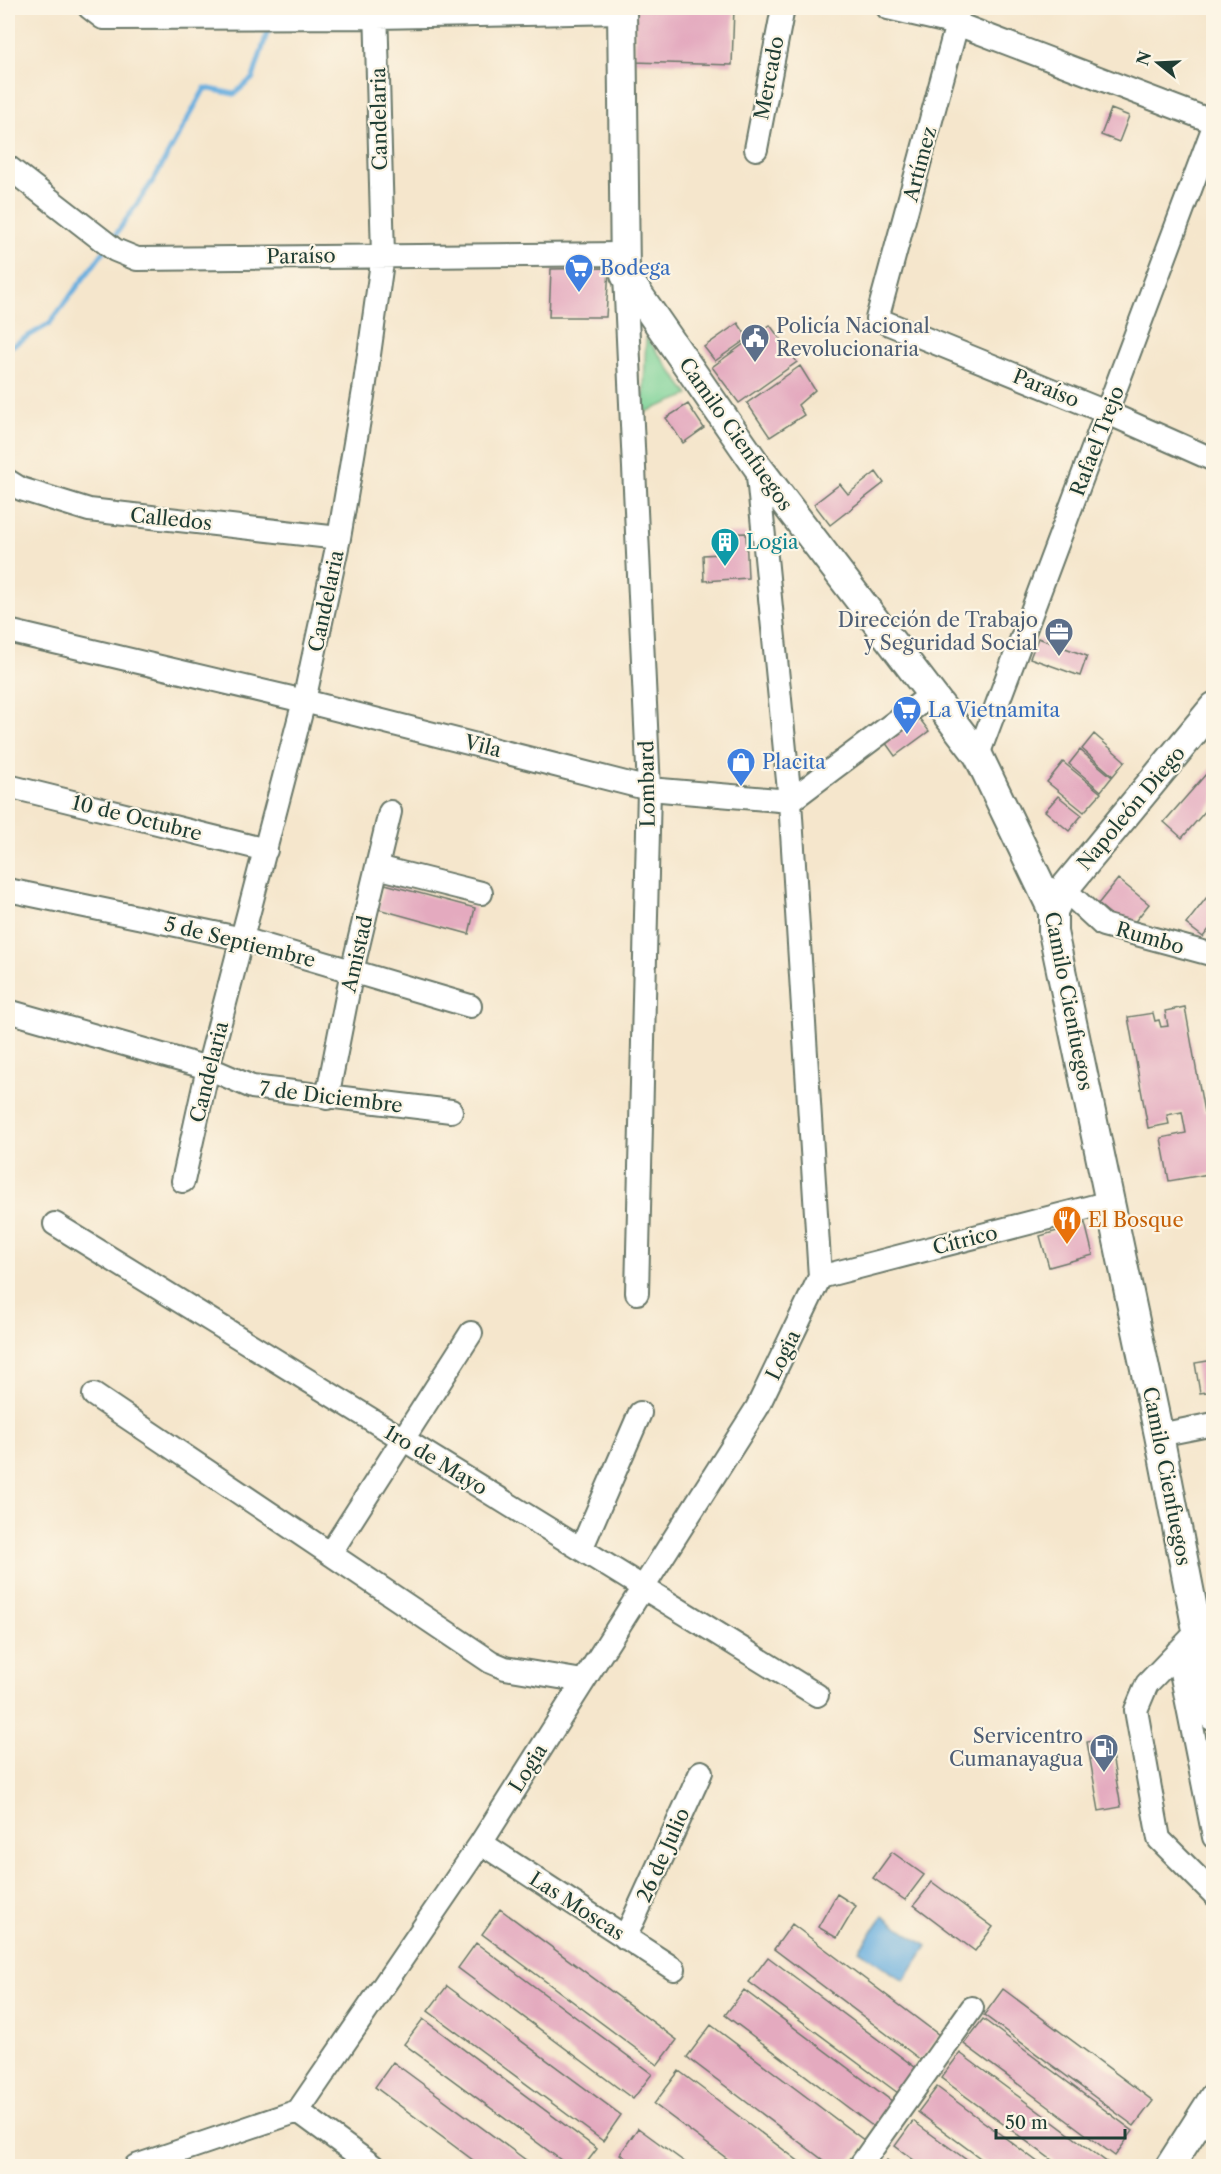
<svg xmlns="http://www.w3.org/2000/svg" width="1221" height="2174" font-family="'Libre Caslon Text',serif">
<rect width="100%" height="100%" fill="#fcf5e5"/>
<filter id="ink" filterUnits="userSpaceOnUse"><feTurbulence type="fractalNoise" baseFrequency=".0167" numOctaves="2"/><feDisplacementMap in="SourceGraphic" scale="12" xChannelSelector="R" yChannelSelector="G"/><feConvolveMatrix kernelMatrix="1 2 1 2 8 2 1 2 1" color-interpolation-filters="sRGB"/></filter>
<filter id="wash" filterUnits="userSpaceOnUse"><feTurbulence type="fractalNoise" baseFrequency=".008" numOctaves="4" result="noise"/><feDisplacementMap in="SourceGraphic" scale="24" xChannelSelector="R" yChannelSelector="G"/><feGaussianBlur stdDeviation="1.35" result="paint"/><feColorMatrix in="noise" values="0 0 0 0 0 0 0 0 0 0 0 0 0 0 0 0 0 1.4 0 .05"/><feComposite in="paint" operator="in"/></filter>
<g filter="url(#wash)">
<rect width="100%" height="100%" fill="#f5e6cc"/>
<path fill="#7bd297" stroke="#4d8866" stroke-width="1.5" d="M646,337L689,395L643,413Z"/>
<path fill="#69afdf" stroke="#44768a" stroke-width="1.5" d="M883,1916L927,1946L904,1981L859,1950Z"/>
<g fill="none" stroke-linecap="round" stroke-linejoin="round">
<path stroke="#69afdf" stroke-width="5" d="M112,240L154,179L205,88L234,94L253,78L267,33L276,23
M8,348L49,324L105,250"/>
</g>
<g id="blocks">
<path fill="#e4aabf" d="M636,8H734L732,65L634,62Z
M1111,109L1129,116L1119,142L1101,135Z
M609,268L606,317H549L551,269Z
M738,323L748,338L715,361L704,347Z
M770,325L797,362L739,403L712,367Z
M800,366L815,390L798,405L804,415L770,437L747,403Z
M688,404L704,428L683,443L666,418Z
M876,472L884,483L830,525L814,504L840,484L848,494Z
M746,533L748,578L704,581L703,555L721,554L720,534Z
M1038,638L1087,656L1080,676L1030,658Z
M919,718L929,731L895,756L885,742Z
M1094,734L1125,761L1113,776L1082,749Z
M1080,750L1112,777L1101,791L1069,764Z
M1063,762L1101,793L1084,812L1047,782Z
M1214,765V801L1182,838L1164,822Z
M1058,796L1082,815L1069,831L1045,811Z
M1118,879L1149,904L1129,929L1098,904Z
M385,884L475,908L469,934L378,909Z
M1214,888V923L1203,937L1186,924Z
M1185,1007L1204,1112L1214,1111V1173L1169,1181L1161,1138L1186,1133L1182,1112L1167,1115L1169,1124L1148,1128L1128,1017L1153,1013L1155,1021L1159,1020L1161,1027L1168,1026L1165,1011Z
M1085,1223L1093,1255L1049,1267L1040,1236Z
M1214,1360V1391L1200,1393L1195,1363Z
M1109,1738L1121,1807L1099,1811L1087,1742Z
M892,1852L924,1875L905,1900L873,1878Z
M932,1882L993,1927L975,1951L914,1905Z
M837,1894L856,1906L837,1938L818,1927Z
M500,1909L677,2040L658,2065L482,1934Z
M792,1924L939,2035L921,2060L774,1949Z
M476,1943L652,2074L633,2099L458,1968Z
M768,1957L916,2068L898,2093L749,1982Z
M447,1986L621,2115L603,2141L428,2011Z
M1003,1989L1153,2101L1134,2126L984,2015Z
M744,1990L893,2102L874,2127L725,2015Z
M423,2019L597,2149L584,2166H569L404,2044Z
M983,2019L1133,2131L1115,2156L964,2044Z
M711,2025L865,2141L846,2166H831L687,2057Z
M960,2053L1112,2166H1060L941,2078Z
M393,2062L534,2166H481L375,2087Z
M679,2071L805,2166H737L654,2104Z
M937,2087L1043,2166H991L918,2112Z
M913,2121L975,2166H922L895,2146Z
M638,2128L690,2166H637L620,2154Z
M887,2160L895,2166H882Z"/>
</g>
</g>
<g filter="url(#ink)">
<use href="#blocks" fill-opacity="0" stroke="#6a7869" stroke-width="1.5"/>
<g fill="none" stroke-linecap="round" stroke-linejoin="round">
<g stroke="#6a7869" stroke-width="26">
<path id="minor" d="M90,8L103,18L377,17L622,12
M888,8L957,24L1214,122
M958,8L957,24L877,319L1108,413L1214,460
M756,149L783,8
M8,167L115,250L137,259L623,254
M625,275L649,789L637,1293
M8,481L21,489L89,510L339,538
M8,631L304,701L649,789L790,801L931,695
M978,755L1214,126
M8,786L266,850
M377,867L481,893
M1064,889L1103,925L1214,955
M8,890L243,939L470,1006
M8,1011L208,1068L252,1087L451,1111
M327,1098L352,971L390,812
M183,1181L208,1068L304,701L339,538L364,390L383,255L376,8
M55,1224L817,1695
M820,1277L1110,1202
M94,1395L491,1662L505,1668L583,1681
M1159,1435L1214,1424
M582,1547L640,1413
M331,1552L471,1333
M1198,1631L1147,1684L1136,1710L1159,1839L1214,1894
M1177,1652L1214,1837
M481,1843L674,1969
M625,1938L701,1772
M298,2111L481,1843L757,1408L820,1277L790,801L757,466
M298,2111L373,2166
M136,2166L298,2111
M860,2166L972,2008"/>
</g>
<g stroke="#6a7869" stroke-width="32">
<path id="major" d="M622,8L625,275L757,466L978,755L1053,911V932L1159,1435L1214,1717
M1053,911L1064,889L1214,707
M1170,2166L1214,2097"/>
</g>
<use href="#minor" stroke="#fff" stroke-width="22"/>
<use href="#major" stroke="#fff" stroke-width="28"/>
</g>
</g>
<defs>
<g id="supermarket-pin" transform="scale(1.5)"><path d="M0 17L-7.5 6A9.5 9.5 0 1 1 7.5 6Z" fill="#3f7fe0" stroke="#fcf5e5"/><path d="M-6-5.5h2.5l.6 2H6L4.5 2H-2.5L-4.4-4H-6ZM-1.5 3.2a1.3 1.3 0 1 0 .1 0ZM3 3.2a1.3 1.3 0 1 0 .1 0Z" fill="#fff"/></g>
<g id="civic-pin" transform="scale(1.5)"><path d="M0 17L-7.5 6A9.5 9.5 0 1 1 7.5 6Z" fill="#5c6f8a" stroke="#fcf5e5"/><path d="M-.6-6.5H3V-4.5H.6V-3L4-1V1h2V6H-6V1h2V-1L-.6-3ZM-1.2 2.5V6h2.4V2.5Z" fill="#fff"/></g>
<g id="building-pin" transform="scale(1.5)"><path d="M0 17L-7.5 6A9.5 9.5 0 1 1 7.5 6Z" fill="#0f9aa8" stroke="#fcf5e5"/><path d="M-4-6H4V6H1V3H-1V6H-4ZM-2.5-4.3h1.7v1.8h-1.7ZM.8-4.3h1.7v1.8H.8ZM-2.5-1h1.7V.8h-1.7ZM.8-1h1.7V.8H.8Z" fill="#fff"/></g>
<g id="office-pin" transform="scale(1.5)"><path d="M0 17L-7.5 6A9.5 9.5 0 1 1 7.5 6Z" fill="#5c6f8a" stroke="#fcf5e5"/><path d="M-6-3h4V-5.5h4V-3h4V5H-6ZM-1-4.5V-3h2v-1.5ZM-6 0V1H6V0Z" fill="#fff"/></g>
<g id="shop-pin" transform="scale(1.5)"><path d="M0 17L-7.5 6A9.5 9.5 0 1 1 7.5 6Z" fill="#3f7fe0" stroke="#fcf5e5"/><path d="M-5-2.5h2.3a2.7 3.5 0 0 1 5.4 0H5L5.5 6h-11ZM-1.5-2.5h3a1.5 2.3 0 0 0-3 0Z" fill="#fff"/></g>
<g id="restaurant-pin" transform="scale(1.5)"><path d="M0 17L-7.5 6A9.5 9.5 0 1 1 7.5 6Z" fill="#e8710a" stroke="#fcf5e5"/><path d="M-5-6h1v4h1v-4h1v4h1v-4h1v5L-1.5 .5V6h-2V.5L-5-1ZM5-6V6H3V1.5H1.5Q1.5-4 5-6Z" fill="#fff"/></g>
<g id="fuel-pin" transform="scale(1.5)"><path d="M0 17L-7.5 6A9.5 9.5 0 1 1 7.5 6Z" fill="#5c6f8a" stroke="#fcf5e5"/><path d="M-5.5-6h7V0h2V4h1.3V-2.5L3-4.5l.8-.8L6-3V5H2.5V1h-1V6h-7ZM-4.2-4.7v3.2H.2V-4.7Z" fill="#fff"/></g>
</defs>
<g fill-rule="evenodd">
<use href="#supermarket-pin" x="579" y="268"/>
<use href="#civic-pin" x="755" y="338"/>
<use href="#building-pin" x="725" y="542"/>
<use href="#office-pin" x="1059" y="632"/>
<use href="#supermarket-pin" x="907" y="710"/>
<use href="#shop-pin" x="741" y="762"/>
<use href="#restaurant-pin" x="1067" y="1220"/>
<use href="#fuel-pin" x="1104" y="1748"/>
</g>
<g text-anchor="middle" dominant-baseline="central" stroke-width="4.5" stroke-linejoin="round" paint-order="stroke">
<g font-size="20" fill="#1f3d34" stroke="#fcf5e5">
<text transform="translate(769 78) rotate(-79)">Mercado</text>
<text transform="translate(379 119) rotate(-91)">Candelaria</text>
<text transform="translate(920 164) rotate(-75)">Artímez</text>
<text transform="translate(301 256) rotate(-1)">Paraíso</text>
<text transform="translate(1046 388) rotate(22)">Paraíso</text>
<text transform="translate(736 434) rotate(55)">Camilo Cienfuegos</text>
<text transform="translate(1097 441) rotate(-69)">Rafael Trejo</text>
<text transform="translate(171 519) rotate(6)">Calledos</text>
<text transform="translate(326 601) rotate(-78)">Candelaria</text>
<text transform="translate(483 746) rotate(14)">Vila</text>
<text transform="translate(647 784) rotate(-91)">Lombard</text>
<text transform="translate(1131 808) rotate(-50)">Napoleón Diego</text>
<text transform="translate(137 818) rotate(14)">10 de Octubre</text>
<text transform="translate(1150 938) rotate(16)">Rumbo</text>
<text transform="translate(240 942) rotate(14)">5 de Septiembre</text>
<text transform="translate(357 954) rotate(-77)">Amistad</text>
<text transform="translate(1069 1001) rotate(79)">Camilo Cienfuegos</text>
<text transform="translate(209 1072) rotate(-76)">Candelaria</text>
<text transform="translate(331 1097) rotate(7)">7 de Diciembre</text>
<text transform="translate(965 1240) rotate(-14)">Cítrico</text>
<text transform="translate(783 1355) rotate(-64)">Logia</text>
<text transform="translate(436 1460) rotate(31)">1ro de Mayo</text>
<text transform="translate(1167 1476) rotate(79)">Camilo Cienfuegos</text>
<text transform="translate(528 1768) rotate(-58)">Logia</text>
<text transform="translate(663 1855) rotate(-66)">26 de Julio</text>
<text transform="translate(577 1906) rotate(33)">Las Moscas</text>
</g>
<g font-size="20" fill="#366cbe" stroke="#fcf5e5" text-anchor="start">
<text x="600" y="268">Bodega</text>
<text x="928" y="710">La Vietnamita</text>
<text x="762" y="762">Placita</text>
</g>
<g font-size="20" fill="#4e5e75" stroke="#fcf5e5" text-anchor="end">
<text x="776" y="326" text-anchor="start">Policía Nacional<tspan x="776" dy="23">Revolucionaria</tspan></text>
<text x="1038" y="620">Dirección de Trabajo<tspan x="1038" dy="23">y Seguridad Social</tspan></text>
<text x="1083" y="1736">Servicentro<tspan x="1083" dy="23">Cumanayagua</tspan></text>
</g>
<g font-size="20" fill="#0d838f" stroke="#fcf5e5" text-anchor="start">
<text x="746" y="542">Logia</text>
</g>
<g font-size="20" fill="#c56008" stroke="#fcf5e5" text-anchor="start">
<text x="1088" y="1220">El Bosque</text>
</g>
</g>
<rect width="1221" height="2174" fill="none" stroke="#fcf5e5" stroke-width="30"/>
<g transform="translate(1158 63) rotate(288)" stroke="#fcf5e5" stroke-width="4.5" paint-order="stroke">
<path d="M0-4.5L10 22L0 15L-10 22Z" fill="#1f3d34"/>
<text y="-9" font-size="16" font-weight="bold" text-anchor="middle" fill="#1f3d34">N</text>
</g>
<path d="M996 2129v9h129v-9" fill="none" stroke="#1f3d34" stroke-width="3"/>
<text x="1005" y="2129" font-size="18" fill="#1f3d34" stroke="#fcf5e5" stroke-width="4.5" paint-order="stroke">50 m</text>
</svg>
